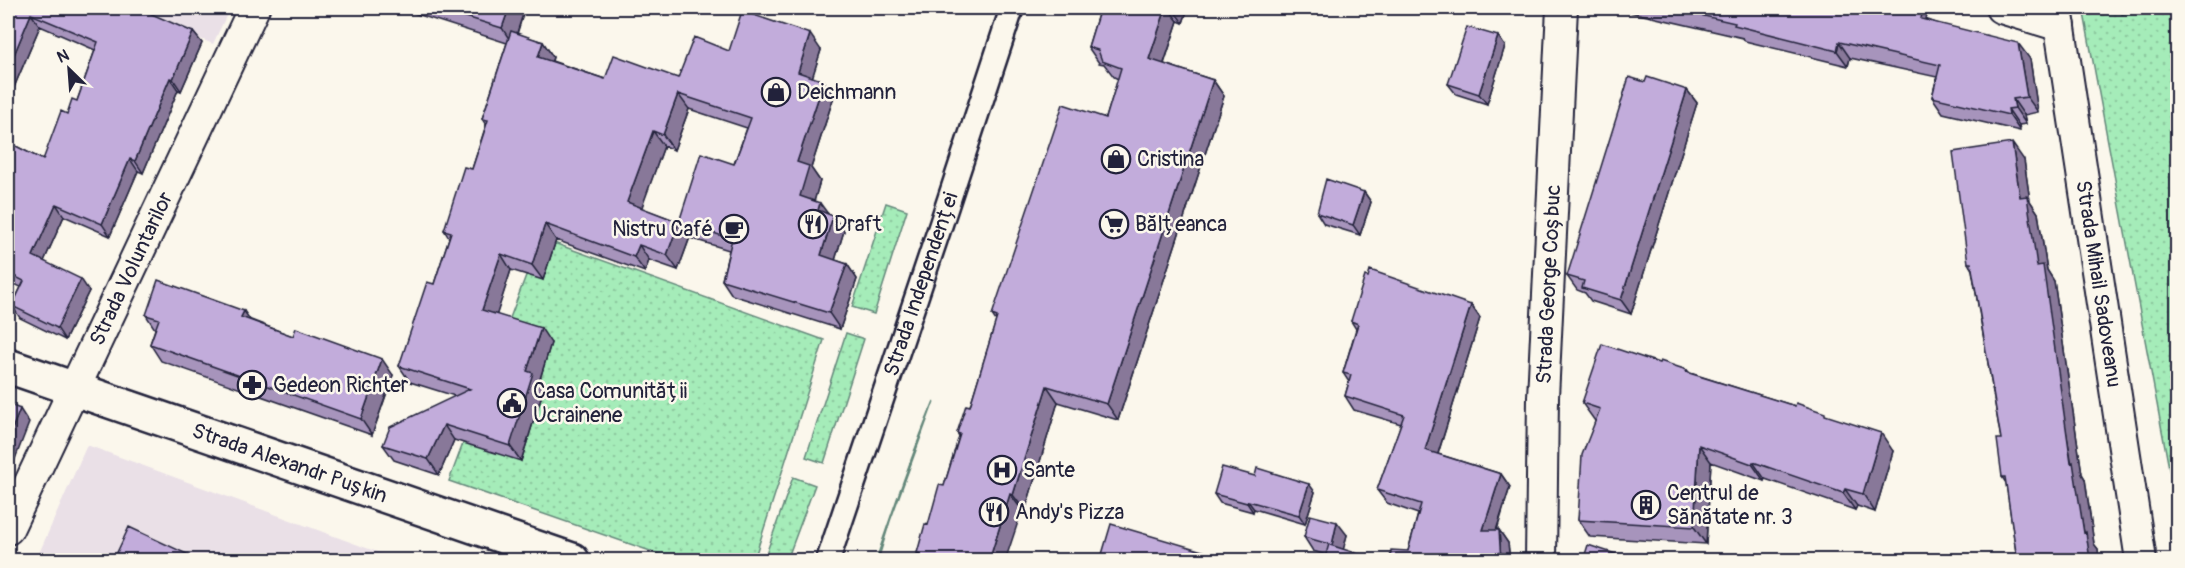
<svg xmlns="http://www.w3.org/2000/svg" width="2185" height="568" font-family="Pangolin,sans-serif">
<defs>
<pattern id="park-dots" width="8" height="8" patternUnits="userSpaceOnUse" patternTransform="scale(1.5)"><rect width="8" height="8" fill="#a5ecb9"/><path d="M2 2h.1M6 6h.1" fill="none" stroke="#8ecaa0" stroke-width="1.8" stroke-linecap="round"/></pattern>
</defs>
<rect width="100%" height="100%" fill="#fbf7ec"/>
<filter id="ink" filterUnits="userSpaceOnUse"><feTurbulence type="fractalNoise" baseFrequency=".0167" numOctaves="2"/><feDisplacementMap in="SourceGraphic" scale="12" xChannelSelector="R" yChannelSelector="G"/><feConvolveMatrix kernelMatrix="1 2 1 2 8 2 1 2 1" color-interpolation-filters="sRGB"/></filter>
<g filter="url(#ink)">
<path fill="#eae0e7" d="M125,8H230L213,44Z
M87,445L399,560H36Z"/>
<path fill="url(#park-dots)" stroke="#64877a" stroke-width="1.5" d="M2083,8H2177V511Z
M886,203L907,210L874,314L852,307Z
M540,238L824,340L754,560H676L449,481Z
M846,333L864,339L824,463L806,457Z
M934,401L890,521L878,560H876C894,507 912,453 934,401Z
M793,477L815,485L787,560H764Z"/>
<g fill="none" stroke-linecap="round" stroke-linejoin="round">
<g stroke="#22223b" stroke-width="27">
<g id="pedestrian">
<path id="s1" d="M828,560L941,224L1012,8"/>
</g>
</g>
<g stroke="#22223b" stroke-width="34">
<g id="minor">
<path d="M2001,8L2060,26"/>
<path id="s2" d="M2057,8L2141,560"/>
<path id="s3" d="M8,529L254,8"/>
<path id="s4" d="M1541,560L1543,397L1562,8"/>
</g>
</g>
<g stroke="#22223b" stroke-width="38">
<g id="tertiary">
<path id="s5" d="M8,366L572,560"/>
</g>
</g>
<use href="#pedestrian" stroke="#fbf7ec" stroke-width="22"/>
<use href="#minor" stroke="#fbf7ec" stroke-width="30"/>
<use href="#tertiary" stroke="#fbf7ec" stroke-width="33"/>
</g>
<path fill="#a794bc" stroke="#22223b" stroke-width="1.5" d="M8,8L193,32L202,43L181,91L178,90L143,173L138,171L110,236L64,216L44,261L89,291L65,340L20,318L12,306L21,287L8,281V142L43,160L67,114L77,101L95,50L40,26L9,99L12,104L8,113Z
M398,8H522L524,11L517,34L543,42L553,57L552,61L605,79L678,78L729,51L821,50L812,77L834,96L811,168L820,181L814,201L827,213L833,216L844,231L835,260L847,264L857,279L840,329L732,295L722,280L729,250L690,238L679,222L734,164L747,128L689,109L674,150L664,146L641,208L679,222L690,237L678,270L649,260L645,272L556,240L543,280L511,270L496,315L551,343L539,382L544,388L521,461L454,440L439,475L394,460L383,445L455,396L410,382L399,366L434,284L449,238L444,230L472,169L486,125L482,119L507,43Z
M1100,8H1188L1183,23L1178,21L1164,64L1213,80L1224,96L1118,420L1058,402L1025,511L1022,510L919,556L917,553L944,486L959,436L957,433L970,406L996,321L992,315L1106,118L1118,79L1114,77L1104,64L1099,63L1088,47Z
M1627,8H1926L1928,11L1926,19L1928,20L2030,59L2038,112L2024,115L2026,124L2019,125L2020,131L1943,113L1932,97L1937,77L1850,58L1848,66L1745,41L1743,38L1630,12Z
M2118,8H2157L2122,14Z
M1505,46L1487,104L1456,94L1448,84Z
M1687,90L1697,103L1631,314L1591,301L1585,293L1577,290L1567,276Z
M2024,160L2030,201L2038,213L2047,270L2054,281L2082,474L2085,479L2094,544L2098,549L2099,561H2018L2017,559L2006,483L2002,477L2001,439L1972,270L1968,263Z
M1364,192L1371,202L1360,235L1324,224L1317,213Z
M1471,305L1480,318L1438,454L1501,474L1510,487L1497,530H1499L1508,543L1510,561H1390L1408,551L1418,514L1387,503L1377,490L1401,424L1354,410L1345,396L1349,382L1343,373L1356,329L1351,321Z
M146,315L251,320L393,375L372,435L161,361L150,344L155,329Z
M1659,363L1687,370L1690,373L1827,416L1893,451L1875,512L1857,506L1855,510L1765,479L1764,481L1711,462L1706,544L1590,537L1578,520L1595,421L1582,403Z
M1255,476L1315,492L1305,524L1254,509L1253,512L1220,503L1214,494Z
M1347,535L1343,549L1326,555L1313,551L1304,537Z"/>
<path fill="#887899" stroke="#22223b" stroke-width="1.5" d="M509,8H522L524,11L513,45L502,28Z
M1166,8H1168L1178,21L1160,75L1149,59Z
M1172,8H1188L1183,23Z
M1914,8H1926L1928,11L1926,19L1934,29L1932,35L1913,11Z
M31,14L40,26L9,99L12,104L8,113V69Z
M193,32L202,43L181,91L173,79Z
M810,34L821,50L809,88L798,72Z
M1498,36L1505,46L1487,104L1479,94Z
M543,42L553,57L548,72L538,57Z
M1839,42L1850,58L1848,66L1837,51Z
M2018,43L2030,59L2038,112L2027,97Z
M170,78L178,90L143,173L135,161Z
M1213,80L1224,96L1118,420L1107,404Z
M824,81L834,96L811,168L820,181L811,212L800,196L797,162Z
M1687,90L1697,103L1631,314L1621,300Z
M678,94L689,109L674,150L663,135Z
M2013,99L2024,115L2026,124L2015,108Z
M2008,109L2019,125L2020,131L2009,115Z
M653,131L664,146L638,218L627,202Z
M2012,143L2024,160L2030,201L2038,213L2047,270L2054,281L2082,474L2085,479L2094,544L2098,549L2099,561L2090,560L2084,533L2037,266L2020,197Z
M130,159L138,171L110,236L102,224Z
M1364,192L1371,202L1360,235L1353,225Z
M820,203L831,218L818,210Z
M56,204L64,216L41,268L33,256Z
M833,216L844,231L832,270L821,255Z
M679,222L690,237L678,270L667,255Z
M545,224L556,240L543,280L532,265Z
M639,245L649,260L645,272L634,257Z
M501,254L511,270L493,326L482,310Z
M847,264L857,279L840,329L829,313Z
M81,279L89,291L65,340L57,328Z
M1471,305L1480,318L1435,463L1425,450Z
M244,311L255,327L241,317Z
M541,328L551,343L539,382L544,388L521,461L510,446L527,371Z
M382,359L393,375L372,435L361,419Z
M1047,386L1058,402L1025,511L1013,495Z
M20,409L29,423L8,477V439Z
M444,425L454,440L439,475L428,459Z
M1881,433L1893,451L1875,512L1863,494Z
M1699,445L1711,462L1706,544L1694,527Z
M1753,462L1765,479L1764,481L1752,464Z
M1501,474L1510,487L1492,543L1483,530Z
M1309,484L1315,492L1305,524L1299,515Z
M1845,489L1857,506L1855,510L1843,493Z
M1010,494L1022,510L1005,561H989Z
M1248,501L1254,509L1253,512L1247,503Z
M1337,522L1347,535L1341,559L1332,545Z
M1499,530L1508,543L1510,561H1501Z
M189,555L193,561H186Z
M1216,555L1220,561H1214Z"/>
<path fill="#c2acdb" stroke="#22223b" stroke-width="1.5" d="M8,8H138L193,32L173,79L170,78L135,161L130,159L102,224L56,204L33,256L81,279L57,328L12,306L24,281L8,273V142L43,160L61,111L67,114L72,99L77,101L98,42L31,14L8,69Z
M437,8H509L502,28Z
M1100,8H1166L1149,59L1213,80L1107,404L1047,386L1013,495L1010,494L989,561H918L920,554L917,553L925,524L928,525L939,485L944,486L960,434L957,433L966,405L970,406L997,317L992,315L1063,104L1106,118L1121,68L1102,61L1098,50L1088,47Z
M1669,8H1914L1913,11L1922,13L1921,19L2018,43L2027,97L2013,99L2015,108L2008,109L2009,115L1932,97L1940,65L1839,42L1837,51L1734,25L1735,23Z
M742,11L810,34L798,72L824,81L797,162L809,166L800,196L820,203L818,210L833,216L821,255L847,264L829,313L722,280L732,239L679,222L701,153L734,164L751,118L678,94L663,135L653,131L627,202L679,222L667,255L639,245L634,257L545,224L532,265L501,254L482,310L541,328L527,371L533,373L510,446L444,425L428,459L383,445L390,427L470,389L399,366L427,282L434,284L451,232L444,230L464,167L472,169L488,120L482,119L511,31L543,42L538,57L605,79L614,55L678,78L694,37L729,51Z
M1467,27L1498,36L1479,94L1448,84Z
M1629,77L1645,82L1647,77L1687,90L1621,300L1582,288L1584,281L1567,276Z
M2012,143L2020,197L2027,196L2037,266L2043,265L2071,463L2073,462L2084,533L2086,532L2090,560L2086,561H2022V558L2017,559L2005,477H2002L1997,439H2001L1971,263H1968L1953,152Z
M1326,179L1364,192L1353,225L1317,213Z
M1370,270L1471,305L1425,450L1501,474L1483,530H1499L1501,561H1390L1391,550L1408,551L1421,504L1377,490L1404,415L1345,396L1351,375L1343,373L1358,324L1351,321L1365,276L1368,277Z
M158,280L244,311L241,317L293,336L296,328L382,359L361,419L150,344L159,319L146,315Z
M1602,344L1659,363L1660,361L1687,370L1686,372L1795,406L1796,403L1825,413V415L1881,433L1863,494L1845,489L1843,493L1753,462L1752,464L1699,445L1694,527L1578,520L1582,455L1600,409L1582,403Z
M8,404L20,409L8,439Z
M1222,467L1255,476L1257,468L1309,484L1299,515L1248,501L1247,503L1214,494Z
M1310,515L1337,522L1332,545H1330L1381,561H1324L1329,544L1304,537Z
M1111,524L1216,555L1214,561H1100Z
M129,527L189,555L186,561H113Z
M1588,545L1637,561H1583Z
M468,556L482,561H466Z"/>
</g>
<defs>
<g id="shop-ring" transform="scale(1.5)"><circle r="9.5" fill="#fbf7ec" stroke="#22223b" stroke-width="1.5"/><path d="M-5-2.5h2.3a2.7 3.5 0 0 1 5.4 0H5L5.5 6h-11ZM-1.5-2.5h3a1.5 2.3 0 0 0-3 0Z" fill="#22223b"/></g>
<g id="restaurant-ring" transform="scale(1.5)"><circle r="9.5" fill="#fbf7ec" stroke="#22223b" stroke-width="1.5"/><path d="M-5-6h1v4h1v-4h1v4h1v-4h1v5L-1.5 .5V6h-2V.5L-5-1ZM5-6V6H3V1.5H1.5Q1.5-4 5-6Z" fill="#22223b"/></g>
<g id="supermarket-ring" transform="scale(1.5)"><circle r="9.5" fill="#fbf7ec" stroke="#22223b" stroke-width="1.5"/><path d="M-6-5.5h2.5l.6 2H6L4.5 2H-2.5L-4.4-4H-6ZM-1.5 3.2a1.3 1.3 0 1 0 .1 0ZM3 3.2a1.3 1.3 0 1 0 .1 0Z" fill="#22223b"/></g>
<g id="cafe-ring" transform="scale(1.5)"><circle r="9.5" fill="#fbf7ec" stroke="#22223b" stroke-width="1.5"/><path d="M-5.5-4.5H6V0H3Q3 3.5 0 3.5H-2.5Q-5.5 3.5-5.5 0ZM3-3.2v2h1.7v-2ZM-6 4.5H4V6H-6Z" fill="#22223b"/></g>
<g id="pharmacy-ring" transform="scale(1.5)"><circle r="9.5" fill="#fbf7ec" stroke="#22223b" stroke-width="1.5"/><path d="M-2-6h4v4h4v4h-4v4h-4v-4h-4v-4h4Z" fill="#22223b"/></g>
<g id="civic-ring" transform="scale(1.5)"><circle r="9.5" fill="#fbf7ec" stroke="#22223b" stroke-width="1.5"/><path d="M-.6-6.5H3V-4.5H.6V-3L4-1V1h2V6H-6V1h2V-1L-.6-3ZM-1.2 2.5V6h2.4V2.5Z" fill="#22223b"/></g>
<g id="hospital-ring" transform="scale(1.5)"><circle r="9.5" fill="#fbf7ec" stroke="#22223b" stroke-width="1.5"/><path d="M-5-5h3v3.5h4V-5h3V5h-3V1.5h-4V5h-3Z" fill="#22223b"/></g>
<g id="building-ring" transform="scale(1.5)"><circle r="9.5" fill="#fbf7ec" stroke="#22223b" stroke-width="1.5"/><path d="M-4-6H4V6H1V3H-1V6H-4ZM-2.5-4.3h1.7v1.8h-1.7ZM.8-4.3h1.7v1.8H.8ZM-2.5-1h1.7V.8h-1.7ZM.8-1h1.7V.8H.8Z" fill="#22223b"/></g>
</defs>
<g fill-rule="evenodd">
<use href="#shop-ring" x="776" y="92"/>
<use href="#shop-ring" x="1116" y="159"/>
<use href="#restaurant-ring" x="813" y="224"/>
<use href="#supermarket-ring" x="1114" y="224"/>
<use href="#cafe-ring" x="734" y="229"/>
<use href="#pharmacy-ring" x="252" y="385"/>
<use href="#civic-ring" x="512" y="403"/>
<use href="#hospital-ring" x="1002" y="470"/>
<use href="#building-ring" x="1646" y="505"/>
<use href="#restaurant-ring" x="994" y="512"/>
</g>
<g text-anchor="middle" dominant-baseline="central" stroke-width="5" stroke-linejoin="round" paint-order="stroke">
<g font-size="21" fill="#22223b" stroke="#fbf7ec" text-anchor="start">
<text x="797" y="92">Deichmann</text>
<text x="1137" y="159">Cristina</text>
<text x="834" y="224">Draft</text>
<text x="1135" y="224">Bălțeanca</text>
<text x="713" y="229" text-anchor="end">Nistru Café</text>
<text x="273" y="385">Gedeon Richter</text>
<text x="533" y="391">Casa Comunității<tspan x="533" dy="24">Ucrainene</tspan></text>
<text x="1023" y="470">Sante</text>
<text x="1667" y="493">Centrul de<tspan x="1667" dy="24">Sănătate nr. 3</tspan></text>
<text x="1015" y="512">Andy's Pizza</text>
</g>
<g font-size="21" fill="#22223b" stroke="#fbf7ec">
<text stroke="none"><textPath href="#s3" startOffset="288">Strada Voluntarilor</textPath></text>
<text stroke="none"><textPath href="#s1" startOffset="291">Strada Independenței</textPath></text>
<text stroke="none"><textPath href="#s4" startOffset="276">Strada George Coșbuc</textPath></text>
<text stroke="none"><textPath href="#s2" startOffset="279">Strada Mihail Sadoveanu</textPath></text>
<text stroke="none"><textPath href="#s5" startOffset="298">Strada Alexandr Pușkin</textPath></text>
</g>
</g>
<rect width="2185" height="568" fill="none" stroke="#fbf7ec" stroke-width="30"/>
<rect x="15" y="15" width="2155" height="538" fill="none" stroke="#22223b" stroke-width="2" filter="url(#ink)"/>
<g transform="translate(69 69) rotate(335)" stroke="#fbf7ec" stroke-width="4.5" paint-order="stroke">
<path d="M0-4.5L10 22L0 15L-10 22Z" fill="#22223b"/>
<text y="-9" font-size="16" font-weight="bold" text-anchor="middle" fill="#22223b">N</text>
</g>
</svg>
